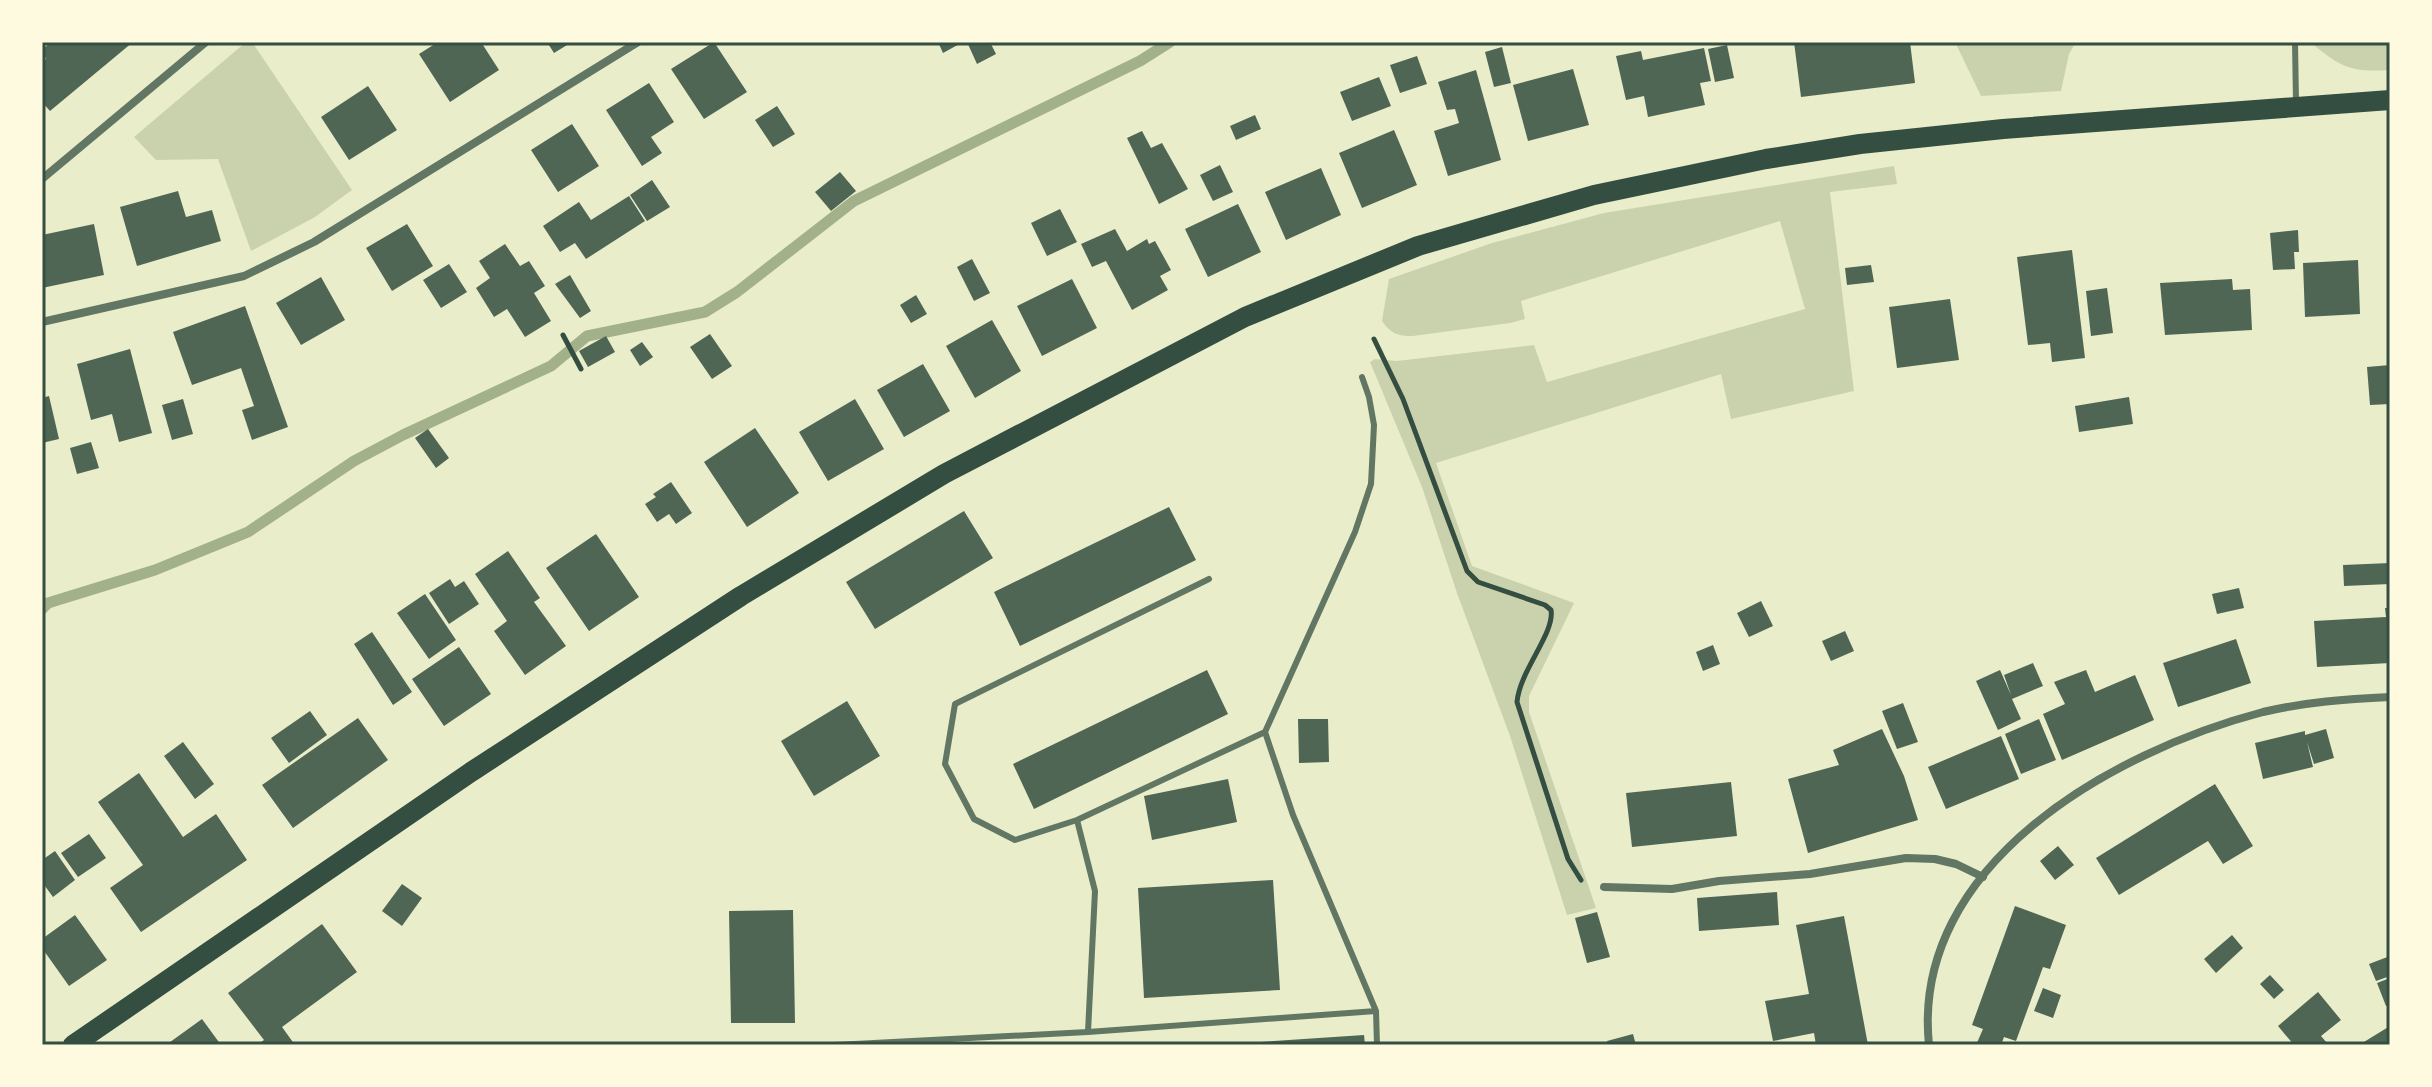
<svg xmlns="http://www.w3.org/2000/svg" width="2432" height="1087" font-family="'Noto Sans',sans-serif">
<rect width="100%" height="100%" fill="#e9edc9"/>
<path fill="#cad2ad" d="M246,42H252L352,190L315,217L251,251L218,159L156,160L134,137Z
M1955,42H2076L2069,54L2061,91L1981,96Z
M2315,42H2390V70C2354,72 2343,69 2315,46Z
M1894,166L1897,184L1830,192L1854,391L1731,419L1721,374L1436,463L1472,566L1574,603L1529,696V712L1596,908L1567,915L1510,736L1457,593L1422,487L1370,362L1375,359L1397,361L1534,345L1547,382L1805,309L1780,221L1521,301L1525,319L1510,323L1413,336C1398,336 1391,334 1382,321L1389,279L1492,243L1604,213Z"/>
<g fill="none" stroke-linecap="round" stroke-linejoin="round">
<path stroke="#a3b18a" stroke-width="11" d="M42,609L48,603L155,570L248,532L354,461L403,435L551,366L587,336L705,312L737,292L854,201L1140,61L1170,42"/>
</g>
<path fill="#4f6655" d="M51,42H133L50,111L42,102V63L46,59L42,50Z
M438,42H481L499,70L450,102L419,54Z
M547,42H572L554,53Z
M714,42L747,92L704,119L671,69Z
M938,42H963L943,53Z
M967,42H990L996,54L977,64Z
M1794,42H1834V45L1859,42H1910L1915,83L1801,97Z
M1727,45L1734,78L1715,82L1708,49Z
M1502,47L1511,83L1494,87L1485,52Z
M1704,48L1711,81L1700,83L1705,105L1648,117L1644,96L1626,100L1616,56L1641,51L1643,60Z
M1417,56L1427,84L1400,93L1390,65Z
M1573,69L1589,125L1528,141L1513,85Z
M1476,70L1501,160L1448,176L1434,131L1459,123L1455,109L1447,110L1438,82Z
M1379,77L1391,106L1352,121L1340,92Z
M649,83L674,122L651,137L662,153L642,166L606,110Z
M368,86L397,130L349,160L321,117Z
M777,106L795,134L773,147L755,120Z
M1255,115L1261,129L1236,140L1230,126Z
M572,124L599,166L558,192L531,150Z
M1394,130L1417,185L1362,208L1339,153Z
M1142,131L1151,148L1162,143L1188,189L1159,204L1127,138Z
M1220,165L1233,192L1213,201L1200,175Z
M1321,168L1341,215L1286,240L1265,192Z
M840,172L856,191L831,211L815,192Z
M652,180L670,207L647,221L630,195Z
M178,191L186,217L212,210L221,241L137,266L120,207Z
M629,196L645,221L586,259L575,243L560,252L543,226L579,202L591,220Z
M1238,204L1261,252L1208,277L1185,229Z
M1060,209L1077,242L1047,256L1031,223Z
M94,224L104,275L42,288V235Z
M407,224L433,266L392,291L366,248Z
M1115,229L1127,251L1147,239L1149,244L1155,241L1171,270L1160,276L1168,290L1132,310L1106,261L1092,267L1081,244Z
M2298,230L2299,252H2294L2295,269L2273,270L2270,233Z
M505,244L520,266L529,261L545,286L534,293L551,321L525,337L507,309L494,317L476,288L490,278L479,261Z
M2072,250L2085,358L2052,362L2050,343L2028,345L2017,257Z
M972,259L990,293L974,301L957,267Z
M2358,260L2360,314L2305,317L2303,263Z
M449,264L467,292L441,308L423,280Z
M1871,265L1874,282L1847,285L1845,268Z
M570,275L591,311L580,318L555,284Z
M321,277L345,320L301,345L276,303Z
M1072,279L1097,328L1042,356L1017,306Z
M2232,279L2233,290L2250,289L2252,330L2165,335L2160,283Z
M2107,288L2113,333L2091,336L2086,291Z
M916,295L927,314L911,323L900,305Z
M1950,299L1959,360L1897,368L1889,307Z
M245,306L288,427L252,440L242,410L254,406L241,368L192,385L173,332Z
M992,320L1021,371L975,398L946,346Z
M710,334L732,366L712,379L690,347Z
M606,336L615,352L588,367L579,351Z
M642,342L653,357L640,366L630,350Z
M130,349L152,433L119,442L112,414L91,420L77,364Z
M923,364L950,411L904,437L877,390Z
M2390,365V404L2370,405L2367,367Z
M49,396L59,439L42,443V398Z
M2129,397L2133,424L2079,432L2075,406Z
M183,399L193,434L172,440L162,405Z
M855,399L884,449L828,481L799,432Z
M755,428L799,493L747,527L704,462Z
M428,429L449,458L436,468L415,438Z
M91,442L99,468L77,474L70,448Z
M671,482L692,513L676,524L669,514L657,522L645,504L656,497L653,494Z
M1169,507L1196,560L1020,646L994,592Z
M964,511L993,558L875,629L846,582Z
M596,534L639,597L589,631L546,568Z
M508,551L540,598L534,602L566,646L525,675L494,631L507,621L475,574Z
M2390,563V584L2344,586L2343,565Z
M450,579L455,587L464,581L479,604L449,624L429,593Z
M2239,588L2244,608L2217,614L2212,594Z
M425,594L456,640L429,659L397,613Z
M1761,601L1773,626L1749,637L1737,613Z
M2385,608H2390V663L2317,667L2314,621L2386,617Z
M1845,631L1854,651L1831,661L1822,641Z
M372,632L412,692L393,705L354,644Z
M2236,639L2251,683L2178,707L2163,663Z
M1713,645L1720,664L1703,671L1696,652Z
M459,647L491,694L444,726L412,679Z
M2033,663L2043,686L2012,699L2021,719L1998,730L1976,681L2000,670L2011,695L2004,675Z
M1207,670L1228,714L1034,809L1013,764Z
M2086,670L2095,692L2135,675L2154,720L2062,760L2043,714L2065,704L2054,682Z
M847,701L880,756L814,796L781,741Z
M1903,703L1918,742L1897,749L1882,711Z
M310,711L327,735L289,763L271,738Z
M358,718L388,760L293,828L262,785Z
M1298,719H1328L1329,762L1299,763Z
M2039,719L2056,760L2021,774L2005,734Z
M1882,729L1904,776L1918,820L1808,853L1788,779L1839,765L1833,750Z
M2326,729L2334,758L2314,764L2307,742L2313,767L2263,779L2255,743L2305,731V735Z
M2001,736L2019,779L1946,809L1928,767Z
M183,742L214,784L195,799L164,756Z
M139,773L183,837L216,814L247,860L141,932L110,888L143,865L98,802Z
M1228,779L1237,822L1152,840L1144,796Z
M1731,782L1737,836L1632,847L1626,793Z
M2215,784L2253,846L2223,864L2208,841L2119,895L2096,858Z
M89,834L106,858L78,877L61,853Z
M2058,846L2074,865L2055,880L2040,861Z
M55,851L75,880L53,897L42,882V860Z
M1273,880L1280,990L1144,998L1138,888Z
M402,884L422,898L402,926L382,911Z
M1777,892L1779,925L1699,931L1697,898Z
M2015,906L2066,925L2050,969L2043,967L2016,1041L2004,1037L2001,1045H1976L1983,1029L1972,1025Z
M793,910L795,1023H731L729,911Z
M1597,912L1610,957L1587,963L1575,918Z
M75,915L107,960L69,986L42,948V939Z
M1844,916L1868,1045H1816L1814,1033L1773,1041L1765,1001L1809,994L1796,925Z
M322,924L357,972L282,1027L295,1045H257L264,1040L228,993Z
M2232,935L2243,948L2216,973L2204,959Z
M2390,956V976L2376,981L2369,964Z
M2270,975L2284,990L2274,999L2260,984Z
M2390,978V1005L2386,1006L2377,983Z
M2043,988L2061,995L2053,1018L2034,1011Z
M2318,992L2341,1020L2321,1036L2327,1043L2325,1045H2294L2278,1026Z
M202,1019L221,1045H166Z
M2390,1026V1045H2359Z
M1633,1034L1636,1045H1608L1607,1041Z
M1364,1035L1365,1045H1246V1043Z"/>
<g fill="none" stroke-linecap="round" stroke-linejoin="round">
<path stroke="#344e41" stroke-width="5" d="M563,335L581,369
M1374,339L1403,399L1467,571L1478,582L1545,605L1551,610C1555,633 1520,670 1517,702L1568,859L1581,880"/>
<path stroke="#617663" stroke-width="6" d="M2295,42L2296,102
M1362,377L1369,397L1374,425L1371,484L1355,532L1265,732L1293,815L1376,1011L1377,1045
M1209,579L955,704L945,764L974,819L1015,840L1077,820L1265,732
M1077,820L1095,891L1088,1032
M835,1045L1088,1032L1376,1011"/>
<path stroke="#617663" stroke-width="8" d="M42,179L206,42
M42,322L244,276L314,242L638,42
M1604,887L1672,889L1719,881L1810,874L1906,858L1935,859L1956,864L1983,877
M1929,1045C1910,864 2114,751 2263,712C2305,702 2347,699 2390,697"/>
<path stroke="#344e41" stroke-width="20" d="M73,1045L471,772L741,596L944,474L1245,317L1418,246L1594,195L1766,159L1860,144L2003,129L2390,100"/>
</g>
<rect width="2432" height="1087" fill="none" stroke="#fefae0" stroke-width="88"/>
<rect x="44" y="44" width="2344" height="999" fill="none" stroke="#344e41" stroke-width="3"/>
</svg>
